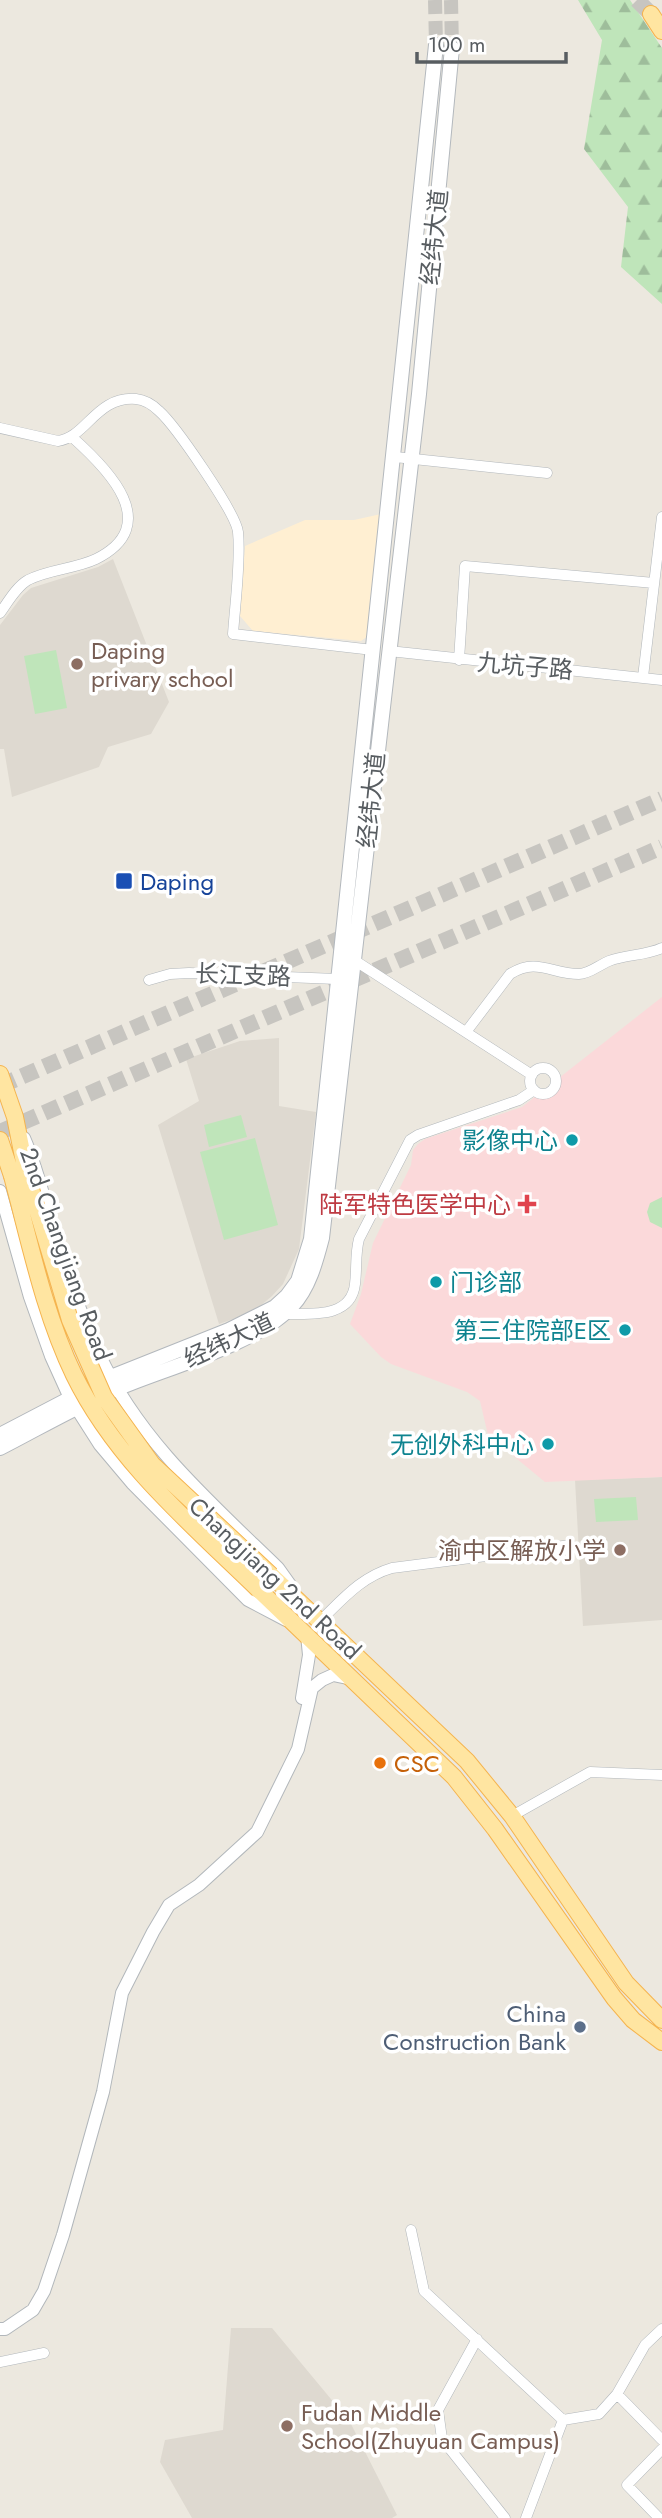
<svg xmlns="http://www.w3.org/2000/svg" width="662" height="2518" font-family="Jost,'Noto Sans SC',sans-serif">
<defs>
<pattern id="forest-firs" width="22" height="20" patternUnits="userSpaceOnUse" patternTransform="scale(1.75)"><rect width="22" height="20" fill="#bfe5ba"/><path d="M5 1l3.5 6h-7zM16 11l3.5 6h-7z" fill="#9ebd9b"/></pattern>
</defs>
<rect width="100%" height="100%" fill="#ece8df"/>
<path fill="#ffefd2" d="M381,514L368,636L361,641L253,631L240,616L245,546L305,520H354Z"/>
<path fill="#ded9d0" d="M113,559L169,702L151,734L108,747L99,767L12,797L4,749H0V625L23,595L31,588L98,567Z
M279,1038V1106L316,1112L299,1249L283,1284L272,1296L253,1312L219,1324L158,1125L199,1101L186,1059L240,1041Z
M662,1477V1620L583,1626L575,1480Z
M231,2328H272L350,2422L397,2515L392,2518H192L160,2462L165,2440L223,2430Z"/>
<path fill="#fbd9da" d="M662,997V1477L545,1482L488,1435L480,1401L467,1392L391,1364L381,1357L350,1324L361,1294L373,1243L411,1165L413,1150L418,1144L425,1139L522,1107Z"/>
<path fill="#bfe5ba" d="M56,650L67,708L35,714L24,656Z
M241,1115L247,1137L209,1147L204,1125Z
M255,1138L278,1225L224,1240L200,1152Z
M662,1197V1228L650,1222L647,1212L650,1203Z
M636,1497L638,1520L596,1522L594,1499Z"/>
<path fill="url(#forest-firs)" d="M578,0H630L662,48V304L621,267L628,207L584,149L602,40Z"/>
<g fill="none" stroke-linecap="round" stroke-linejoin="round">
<path stroke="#c7c5c0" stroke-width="14" stroke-dasharray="14 7" stroke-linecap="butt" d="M435,0L436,45
M451,0L452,48"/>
<path stroke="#c7c5c0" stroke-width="16" stroke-dasharray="16 8" stroke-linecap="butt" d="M637,0L651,14"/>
<path stroke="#c7c5c0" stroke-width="16" stroke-dasharray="16 8" stroke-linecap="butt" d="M0,1086L662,799
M0,1132L662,847"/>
<g stroke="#b2b7bb" stroke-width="11">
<path id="minor" d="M0,428L58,441C87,437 96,396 136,399C145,400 153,405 159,411C175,425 236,513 238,532C241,561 235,604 233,634L373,650
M395,457L547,473
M0,613C8,602 16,587 28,580C49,569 75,569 96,559C164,525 108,469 72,437
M389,651L662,680
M459,660L465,566L654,583
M643,677L662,517
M354,960L532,1075
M149,980L170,974L189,973L337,979
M466,1032L510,974C537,957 551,974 579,974C589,974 599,965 609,961C626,954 645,956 662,948
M530 1081a13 13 0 1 1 26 0a13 13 0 1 1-26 0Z
M281,1314C308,1313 351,1320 355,1284C357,1268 355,1254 359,1239L410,1140L418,1135L519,1100L534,1090
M320,1621C343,1599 361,1577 392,1568L571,1545
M512,1816L590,1772L662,1775
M411,2230L424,2291L563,2420L599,2414L617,2394L645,2345L662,2329
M477,2339L438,2410L442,2439L505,2518
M0,2362L44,2353
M617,2394L662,2440
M526,2518L563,2420
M659,2518L627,2485L662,2449"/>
</g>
<g stroke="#b2b7bb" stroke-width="14">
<path id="tertiary" d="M24,1138C38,1170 45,1202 54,1234C66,1275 82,1316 99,1354C139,1441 211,1503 278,1568L293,1589
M0,1191L30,1297L51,1356L70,1398L100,1445L132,1483L248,1600L286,1620
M302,1698L309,1655L307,1635
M0,2329H5L33,2310L44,2291L63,2235L103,2092L122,1993L153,1932L169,1905L199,1885L257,1832L298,1749L312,1688L322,1680L333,1675L352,1679"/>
</g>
<g stroke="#b3b8bd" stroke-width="16">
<path id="secondary" d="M0,1435L111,1377L229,1330L275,1307L287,1296L298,1281L311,1239L436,45
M0,1448C39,1428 78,1405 119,1388C166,1368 259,1343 292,1306C309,1288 316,1261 322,1238L419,394L452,48"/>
</g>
<g stroke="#f5b44f" stroke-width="18">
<path id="primary" d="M651,14L662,31
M0,1074L15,1117L26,1172
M0,1140L12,1176
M271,1575L467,1761L512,1816L626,1983L662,2020
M258,1589L454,1777L495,1829L614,1998L633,2020L662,2042"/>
</g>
<use href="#minor" stroke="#fff" stroke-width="10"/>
<use href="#tertiary" stroke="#fff" stroke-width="12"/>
<use href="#secondary" stroke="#fff" stroke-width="14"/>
<use href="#primary" stroke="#ffe5a1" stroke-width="16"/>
<g stroke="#f5b44f" stroke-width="18" stroke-linecap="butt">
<path id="primary-bridge" d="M26,1172L70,1320L104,1397L152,1464L271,1575
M12,1176C30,1243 44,1313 74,1375C116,1461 190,1523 258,1589"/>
</g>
<use href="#primary-bridge" stroke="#ffe5a1" stroke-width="16"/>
</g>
<g fill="#8d6e63" stroke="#fff" stroke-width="2.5">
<circle cx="77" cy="664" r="7"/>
<circle cx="620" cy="1550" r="7"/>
<circle cx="287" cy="2426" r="7"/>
</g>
<rect fill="#1a4fb4" stroke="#fff" stroke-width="2.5" x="115" y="872" width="18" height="18" rx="3.5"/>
<g fill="#0f9aa8" stroke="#fff" stroke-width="2.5">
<circle cx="572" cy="1140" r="7"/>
<circle cx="436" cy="1282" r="7"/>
<circle cx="625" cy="1330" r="7"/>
<circle cx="548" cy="1444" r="7"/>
</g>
<path fill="#e0444e" stroke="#fff" stroke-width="2.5" d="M523.5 1193.5h7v7h7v7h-7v7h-7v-7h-7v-7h7z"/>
<circle fill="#e8710a" stroke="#fff" stroke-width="2.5" cx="380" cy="1763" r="7"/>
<circle fill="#5c6f8a" stroke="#fff" stroke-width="2.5" cx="580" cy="2027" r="7"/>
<g text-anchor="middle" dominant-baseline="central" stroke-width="7" stroke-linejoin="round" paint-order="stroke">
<g font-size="24" fill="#585d61" stroke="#fff">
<text transform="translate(434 237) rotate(-84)">经纬大道</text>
<text transform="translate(525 666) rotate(5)">九坑子路</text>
<text transform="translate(371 800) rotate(-84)">经纬大道</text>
<text transform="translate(243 975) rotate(2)">长江支路</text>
<text transform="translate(66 1254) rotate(70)">2nd Changjiang Road</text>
<text transform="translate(229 1340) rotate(-25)">经纬大道</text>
<text transform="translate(275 1578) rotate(43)">Changjiang 2nd Road</text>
</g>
<g font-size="24" fill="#785e54" stroke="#fff" text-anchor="start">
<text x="91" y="650">Daping<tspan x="91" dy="28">privary school</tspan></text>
<text x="606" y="1550" text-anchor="end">渝中区解放小学</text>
<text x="301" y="2412">Fudan Middle<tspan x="301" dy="28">School(Zhuyuan Campus)</tspan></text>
</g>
<g font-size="24" fill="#164399" stroke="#fff" text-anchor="start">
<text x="140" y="881">Daping</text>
</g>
<g font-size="24" fill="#0d838f" stroke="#fff" text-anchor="end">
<text x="558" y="1140">影像中心</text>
<text x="450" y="1282" text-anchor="start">门诊部</text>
<text x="611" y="1330">第三住院部E区</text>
<text x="534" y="1444">无创外科中心</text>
</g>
<g font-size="24" fill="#be3a42" stroke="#fff" text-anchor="end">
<text x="511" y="1204">陆军特色医学中心</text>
</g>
<g font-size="24" fill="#c56008" stroke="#fff" text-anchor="start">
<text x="394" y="1763">CSC</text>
</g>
<g font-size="24" fill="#4e5e75" stroke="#fff" text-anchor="end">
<text x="566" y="2013">China<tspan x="566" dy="28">Construction Bank</tspan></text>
</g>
</g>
<path d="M417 52v10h149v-10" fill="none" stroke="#585d61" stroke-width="3.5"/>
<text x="428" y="52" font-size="21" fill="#585d61" stroke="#ffffff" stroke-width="5" paint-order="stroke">100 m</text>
</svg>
